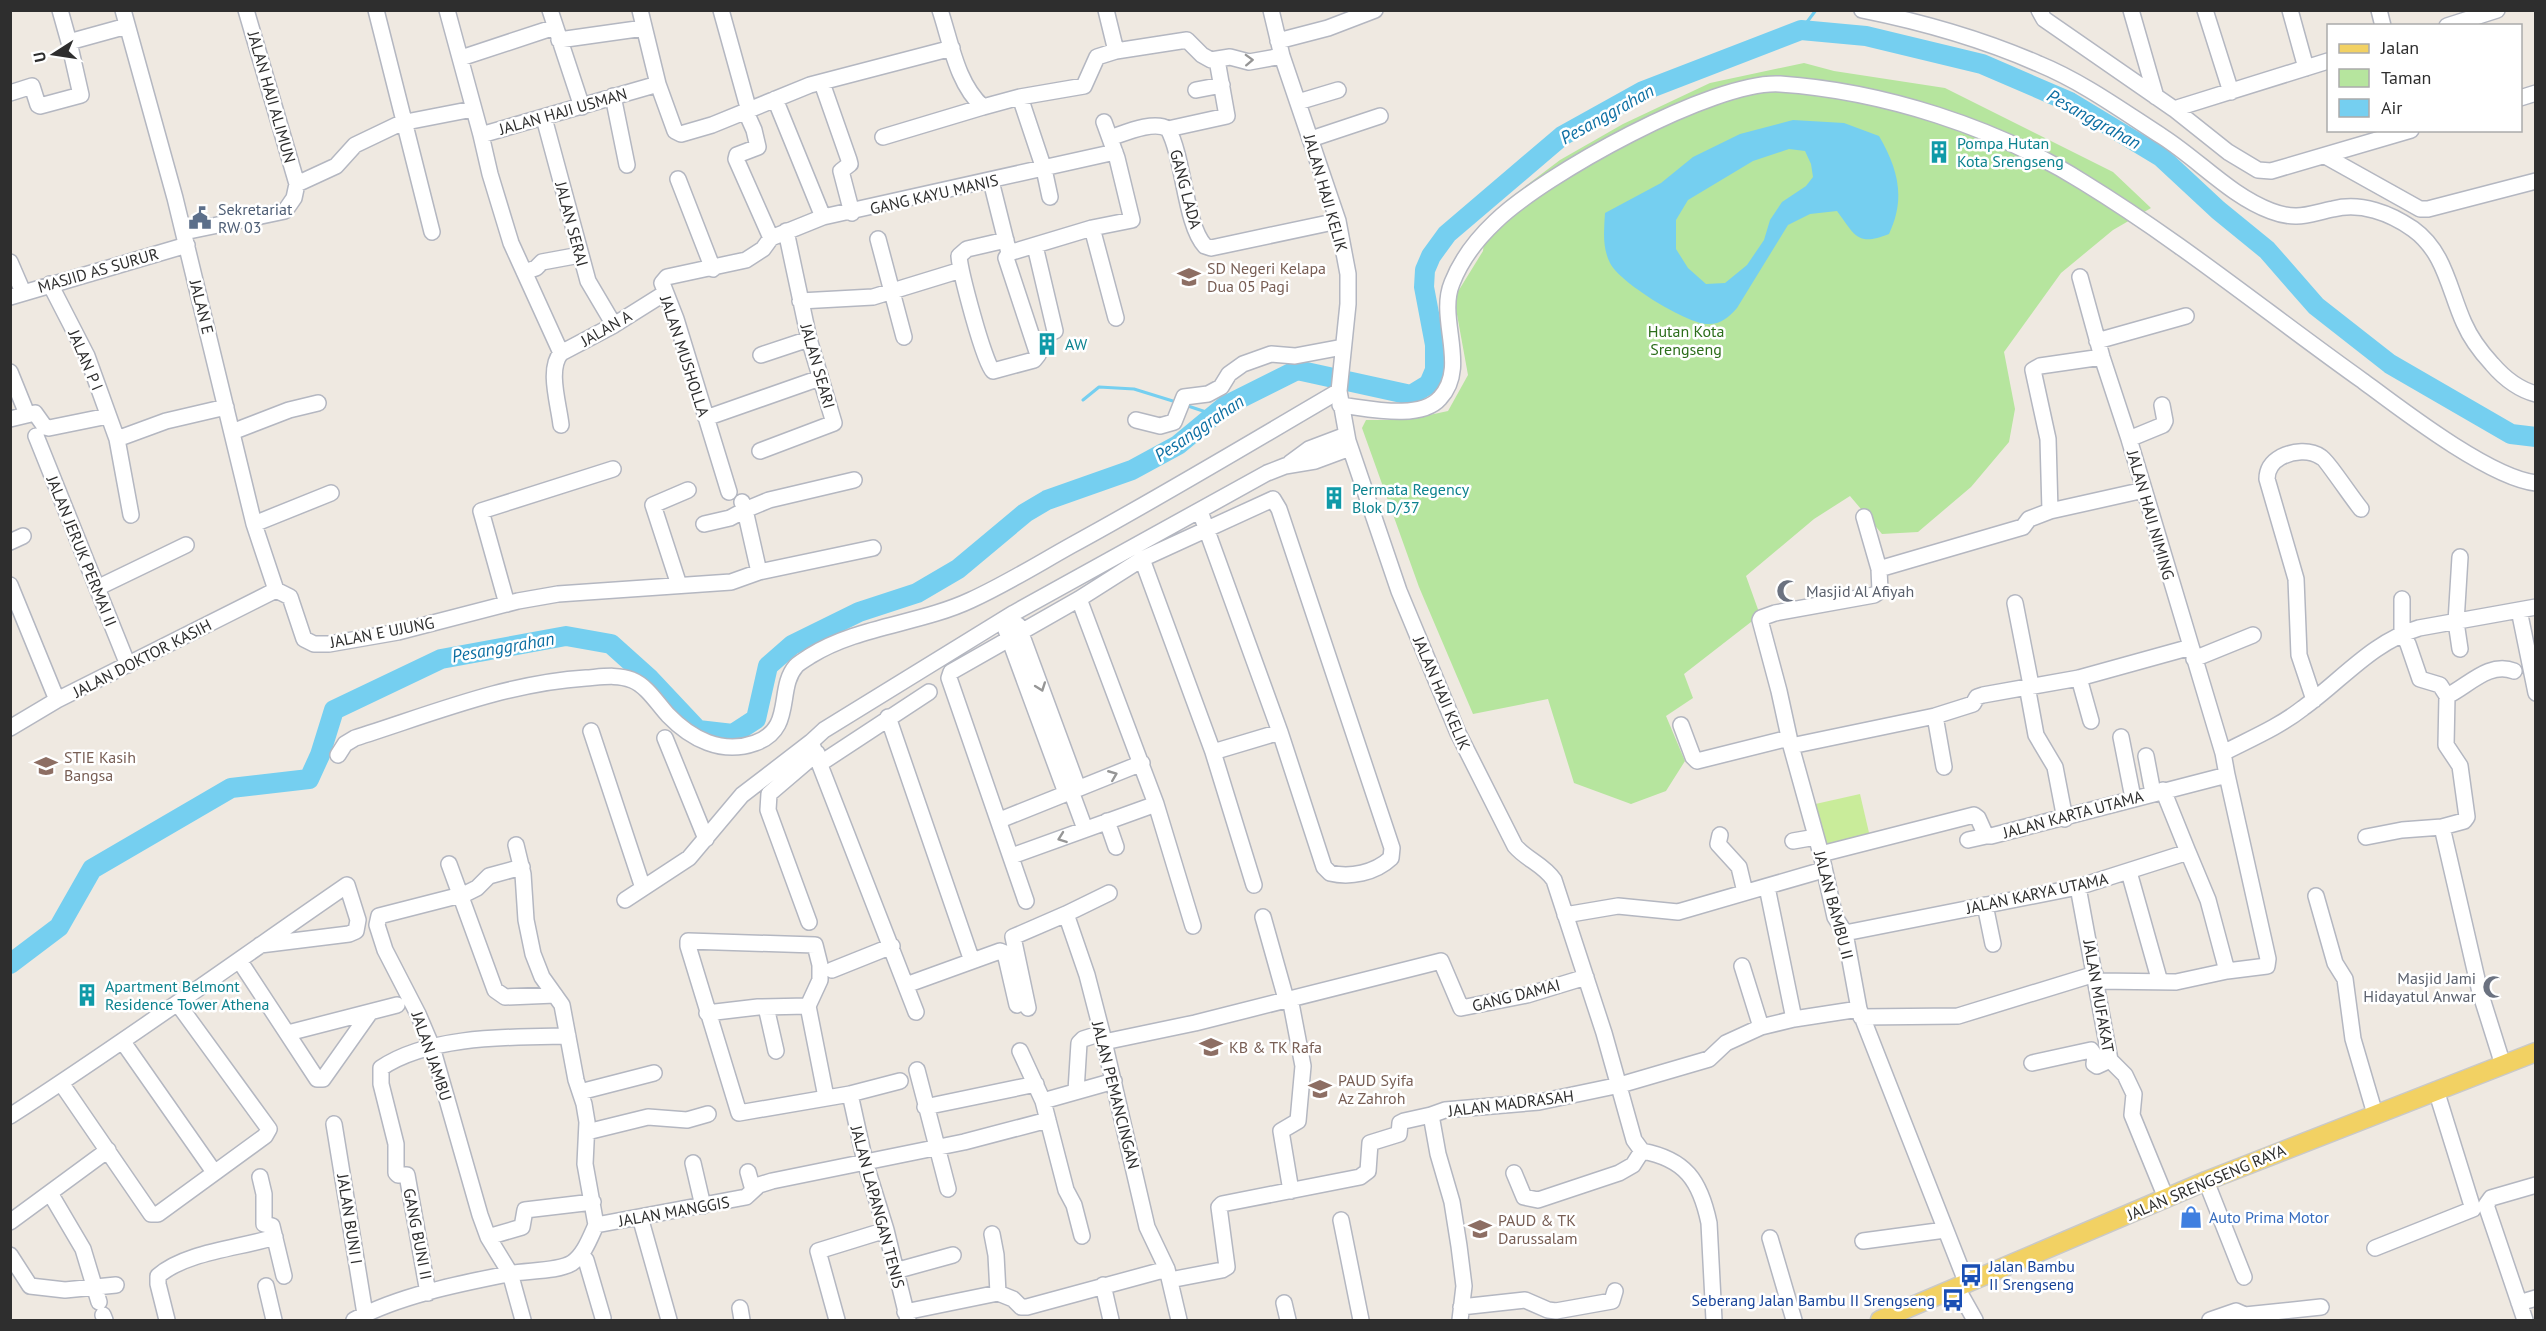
<svg xmlns="http://www.w3.org/2000/svg" width="2546" height="1331" font-family="'PT Sans',sans-serif">
<rect width="100%" height="100%" fill="#efe9e1"/>
<path fill="#b6e59e" d="M1804,63L1834,71L1945,88L2113,172L2151,208L2113,230L2061,273L2004,352L2015,409L2009,442L1971,487L1918,532L1882,534L1850,496L1814,519L1746,576L1760,615L1684,674L1693,698L1666,716L1685,761L1666,791L1631,804L1574,783L1548,699L1473,714L1419,587L1362,428L1366,420H1406L1448,411L1468,375L1454,298L1483,251L1486,222L1507,200L1560,160L1623,124L1710,83Z"/>
<path fill="#c9ec9a" d="M1860,794L1870,837L1822,849L1811,805Z"/>
<path fill="#75cff0" fill-rule="evenodd" d="M1793,120L1844,123L1879,136C1898,169 1906,198 1889,234C1857,247 1855,235 1837,211L1810,214L1788,225L1737,308C1728,318 1720,325 1706,324C1684,322 1619,282 1610,263C1602,247 1604,230 1605,213L1661,183L1693,157L1740,134ZM1789,149L1805,151L1811,164L1813,177L1806,186L1782,202L1770,220L1764,240L1747,265L1725,283L1706,284L1688,268L1676,249V220L1688,200L1753,161Z"/>
<g fill="none" stroke-linecap="round" stroke-linejoin="round">
<path stroke="#75cff0" stroke-width="3" d="M1801,30L1816,10
M1083,400L1099,387L1134,389L1176,402
M1185,405L1215,415"/>
<path stroke="#75cff0" stroke-width="20" d="M10,964L59,927L92,869L231,788L309,779L320,755L334,710L441,659L566,636L611,644L650,679L698,730L733,734L756,719L768,666L792,645L859,612L917,593L958,569L1025,513L1047,500L1132,470L1178,445L1225,406L1297,370L1411,395L1429,384L1435,370V345L1424,287L1425,270L1431,256L1447,234L1562,136L1643,91L1801,30L1866,36L1982,64L2070,102L2161,157L2218,210L2267,250L2316,306L2390,364L2511,434L2536,437"/>
<g stroke="#b4b7c1" stroke-width="18">
<path id="minor" d="M60,10L69,42
M123,10L175,198L254,524L276,590
M246,10L297,184
M376,10L432,232
M447,10L481,135L658,84L675,131L681,134L712,125L810,85L952,48
M550,10L582,107
M640,10L658,84
M721,10L749,111
M940,10C951,43 957,84 983,107L1020,97L1084,86L1097,57L1116,51L1187,40L1202,55L1211,60L1230,57L1249,62L1282,56
M1106,10L1116,51
M1271,10L1282,56L1338,221L1348,274V304L1339,391L1348,441L1399,591L1458,733L1515,846C1527,860 1543,864 1554,880L1604,1033L1634,1140L1642,1151C1685,1159 1700,1180 1709,1223L1714,1320
M1862,10C1922,22 1982,39 2039,64C2083,82 2124,112 2163,137C2200,161 2231,196 2271,211C2297,221 2308,214 2333,209C2361,202 2390,213 2413,229C2445,252 2449,290 2464,323C2471,339 2480,351 2492,364C2504,378 2517,389 2536,394
M2039,10L2044,19L2174,109L2228,152L2258,170L2271,171L2411,130
M2131,10L2156,97
M2205,10L2231,92
M2290,10L2306,68
M2379,10L2383,26
M2447,26L2497,10
M559,40L644,28
M1278,41L1328,28L1375,10
M461,58L555,27
M822,83L849,160L850,164L841,171L852,213
M1196,90L1222,85
M10,93L32,86L38,105L40,106L81,95L69,42L127,26
M613,96L627,165
M1020,97L1044,169L1050,197
M2520,98L2536,93
M1298,102L1338,90
M2174,109L2328,61
M746,112L754,130L758,147L737,155L736,159L771,238
M544,118L588,281L614,325
M1168,129L1227,116L1217,60
M481,135L490,174L511,243L561,353
M883,137L983,107
M1110,138C1125,133 1154,120 1168,129C1184,158 1185,225 1205,246L1211,248L1338,221
M1311,139L1380,116
M2325,156L2420,209H2428L2536,181
M678,179L713,269
M991,181L1009,253L1006,258L1038,355L1034,360L993,371C984,363 960,271 959,256L967,249L1006,240
M823,217L1115,152
M1092,228L1116,318
M184,232L285,211L294,198L297,184L336,166L355,145L401,123L473,109
M878,239L904,337
M1035,246L1055,331
M1009,253L1092,228L1132,220L1117,158L1104,122
M10,262L23,292
M524,272L536,268L542,262L580,255
M2080,277L2102,357L2129,439L2223,753
M50,284L87,356L117,439L166,421L226,407
M10,297L187,245
M800,301L873,297L961,270
M2097,341L2186,316
M761,355L809,339
M10,372L27,414
M1340,405C1367,408 1420,421 1440,398C1469,367 1437,319 1452,283C1461,260 1477,239 1495,222C1543,175 1714,80 1780,84C1882,91 1996,127 2083,182C2181,242 2270,315 2363,381C2402,410 2490,478 2536,483
M706,418L820,378
M10,419L35,413L45,427L49,428L108,416
M1136,420L1160,426L1174,422L1184,397L1208,394L1221,387L1229,374L1243,364L1271,354L1295,356L1343,347
M561,425C559,405 547,369 561,353L614,325L665,293
M232,432L289,410L318,403
M36,436L128,665
M117,439L131,515
M2129,439L2163,425L2165,421L2162,405
M760,451L834,423L809,339L786,231
M1290,463L1309,449L1346,435
M729,492L676,319L662,283L667,277L746,260L763,249L771,238L823,217L775,99
M2050,511L2048,439L2033,370L2040,366L2102,357
M1864,517L1879,569L1880,591L1874,595L1775,613L1761,618L1760,620L1779,691L1791,746L1821,854L1835,917L1845,933L1859,1009L1967,1284
M254,524L331,493
M704,524L730,518L745,510L742,502
M10,542L23,536
M2460,557L2456,622L2460,649
M1142,559L1213,752L1254,885
M1879,569L2023,527L2029,519L2050,511L2144,490
M759,572L745,510L769,500L854,480
M10,585L57,700
M679,585L653,505L688,490
M97,588L186,545
M276,590L290,597L304,639L314,644H329L398,632L518,601L558,594L731,582L759,572L873,548
M1079,599L1156,804L1193,926
M2402,599V633L2408,644L2420,679L2440,685L2447,696L2446,745L2460,766L2467,817L2464,821L2442,827L2480,992L2503,1065
M2015,603L2031,685
M507,604L481,511L613,469
M2519,610L2536,693
M1018,625L1078,788
M1006,630L1066,793
M2194,659L2253,635
M2079,678L2091,721
M2027,686L2036,735L2055,767L2065,819
M2447,696C2468,686 2489,661 2514,671
M2314,700L2299,655L2296,579L2267,479C2267,469 2272,462 2281,457C2293,451 2310,449 2321,457C2326,459 2354,501 2361,509
M1935,716L1944,767
M888,717L972,961
M1681,725L1693,757L1697,761L1789,738
M10,728L57,700L276,590
M591,731L643,888
M2121,737L2133,798
M665,738L706,839
M1791,746L1935,716L1973,704L1977,697L1983,695L2079,678L2191,647
M1213,752L1280,732
M338,755L345,744L355,738C431,714 506,683 586,678C601,677 618,674 632,680C647,686 657,703 668,715C691,739 722,755 755,743C795,729 776,689 796,666C800,662 806,659 810,656C858,626 920,624 971,600C1006,584 1038,564 1072,545C1162,496 1250,443 1339,391
M2146,756L2153,793
M821,763L929,692
M1071,791L1085,829
M1000,820L1142,763
M1107,821L1116,847
M1720,835L1718,844L1739,867L1745,892
M2366,837L2402,830L2442,827
M1968,840L1986,836
M1793,841L1816,837
M516,845L523,874L526,920L533,954L542,977L562,1005L576,1080L584,1104L587,1122L585,1164L596,1225
M2188,852L2208,900L2227,971
M1821,854L1974,815L1978,818L1986,836H1991L2227,775L2223,753C2250,739 2279,727 2303,708C2342,680 2372,642 2419,628L2536,607
M1012,856L1156,804
M449,864L495,990L505,997L555,995
M522,867L489,876L477,888L465,894L379,916L377,925L385,950L418,1014L432,1047L480,1215L488,1237L510,1273L523,1320
M2129,872L2160,982
M1767,887L1794,1019
M2078,887L2110,1060L2125,1075L2134,1094L2132,1115L2166,1198
M1109,893L1066,914L1087,975L1102,1033L1147,1227L1167,1269L1179,1320
M2316,896L2335,963L2345,979L2353,1039L2375,1114
M625,900L689,858L742,795L811,742
M1026,901L949,678L951,672L1079,599L1142,559L1273,499L1279,509L1392,848L1391,858C1375,873 1350,878 1330,873L1324,867L1280,732L1206,528L1200,511
M1985,905L1993,944
M1565,915L1618,906L1678,912L1823,870
M1263,917L1286,999
M809,922L768,810L769,794L817,753
M1845,933L2078,887L2188,852L2163,790
M239,960L317,1079H323L369,1014
M1742,966L1761,1027
M832,970L892,946
M2096,981L2176,982L2227,971L2267,966L2268,959L2227,775
M906,985L1000,951L1005,953L1017,1005
M1290,998L1303,1066L1298,1121L1281,1131L1291,1191
M766,1007L776,1051
M1028,1008L1013,937L1066,914
M916,1012L811,742L824,730L1014,613L1267,473L1285,466L1315,461L1350,448
M707,1013L758,1007L808,1006
M1861,1017L1958,1016L2095,974
M288,1033L397,1005
M123,1042L214,1172
M1104,1042L1195,1023L1441,961L1461,1008L1527,995L1586,977
M1020,1051L1043,1101L1066,1190L1074,1205L1082,1236
M2032,1063L2091,1050L2095,1056L2094,1064L2097,1066L2110,1060
M917,1070L948,1189
M61,1083L151,1214H158L265,1136L269,1129L178,1004
M1076,1091L1079,1043L1083,1039L1102,1033
M580,1092L654,1073
M850,1094L865,1162L886,1230L908,1320
M826,1097L808,1006L820,980V965L815,945L688,941V946L739,1113L850,1094L900,1081
M1043,1101L1114,1081
M925,1107L1036,1084
M10,1116C125,1042 235,962 347,885L358,920L356,931L349,934L260,945
M334,1124L365,1314
M587,1132L648,1117L687,1120L708,1114
M693,1163L703,1206
M748,1172L753,1190
M1514,1173L1524,1197L1538,1200L1619,1173L1633,1165L1642,1151
M260,1177L264,1194V1224L272,1226L284,1276
M2206,1181L2244,1277
M50,1193L83,1249L99,1302
M640,1217L669,1320
M1341,1220L1361,1320
M10,1222L108,1150
M992,1234L996,1255L998,1293
M488,1237L522,1227L525,1210L593,1202
M1770,1238L1794,1320
M1863,1241L1945,1230
M2375,1248L2473,1209L2436,1090
M10,1255L30,1286L65,1290L116,1285
M581,1255L586,1260L603,1318
M895,1271L953,1255
M1170,1280L1222,1270L1227,1267L1219,1207L1222,1204L1360,1177L1368,1171L1370,1143L1399,1134L1400,1123L1404,1121L1431,1115
M1103,1285L1111,1320
M266,1286L274,1320
M1957,1288L1975,1320
M428,1293L407,1175H398L396,1173V1144L381,1084V1068C430,1035 511,1037 568,1036
M1284,1303L1288,1320
M2519,1303L2536,1298
M1461,1307L1525,1300L1548,1310L1556,1311L1612,1301L1615,1291
M740,1308L742,1320
M905,1312L998,1293L1013,1299L1021,1307H1027L1167,1269
M103,1315L105,1320
M167,1320L158,1284V1276C185,1252 240,1248 275,1237
M354,1320C398,1296 458,1284 508,1274C526,1270 557,1272 572,1263C584,1255 590,1238 596,1225L746,1197L759,1185L772,1181L964,1142L1048,1120
M837,1320L818,1251L886,1230
M1460,1320L1464,1286L1459,1246L1452,1202L1438,1154L1431,1115L1445,1110L1539,1102L1620,1085L1709,1059L1726,1043L1761,1027L1794,1019L1859,1009
M2210,1320L2236,1311L2245,1315L2321,1307
M2525,1320L2486,1205L2491,1198L2536,1185"/>
</g>
<g stroke="#c9c9c9" stroke-width="21">
<path id="major" d="M1880,1320L2206,1181L2536,1052"/>
</g>
<use href="#minor" stroke="#fff" stroke-width="15"/>
<use href="#major" stroke="#f2d163" stroke-width="18"/>
</g>
<defs><path id="oneway-chevron" d="M-2-3.5L2.5 0L-2 3.5" fill="none" stroke-width="1.6" stroke-linecap="round" stroke-linejoin="round" transform="scale(1.5)"/></defs>
<g stroke="#969696">
<use href="#oneway-chevron" transform="translate(1249 60) rotate(-2)"/>
<use href="#oneway-chevron" transform="translate(1041 687) rotate(70)"/>
<use href="#oneway-chevron" transform="translate(1113 775) rotate(-22)"/>
<use href="#oneway-chevron" transform="translate(1062 838) rotate(160)"/>
</g>
<defs>
<g id="building-bare" transform="scale(1.8)"><path d="M-4-6H4V6H1V3H-1V6H-4ZM-2.5-4.3h1.7v1.8h-1.7ZM.8-4.3h1.7v1.8H.8ZM-2.5-1h1.7V.8h-1.7ZM.8-1h1.7V.8H.8Z" fill="#0f9aa8" stroke="#fff" stroke-width="2.5" paint-order="stroke"/></g>
<g id="civic-bare" transform="scale(1.8)"><path d="M-.6-6.5H3V-4.5H.6V-3L4-1V1h2V6H-6V1h2V-1L-.6-3ZM-1.2 2.5V6h2.4V2.5Z" fill="#5c6f8a" stroke="#fff" stroke-width="2.5" paint-order="stroke"/></g>
<g id="school-bare" transform="scale(1.8)"><path d="M0-5L7-2L0 1L-7-2ZM-4 1L0 2.5L4 1V4Q0 6-4 4Z" fill="#8d6e63" stroke="#fff" stroke-width="2.5" paint-order="stroke"/></g>
<g id="mosque-bare" transform="scale(1.8)"><path d="M3.5-4.9A6 6 0 1 0 3.5 4.9A5 5 0 1 1 3.5-4.9Z" fill="#6b7280" stroke="#fff" stroke-width="2.5" paint-order="stroke"/></g>
<g id="university-bare" transform="scale(1.8)"><path d="M0-5L7-2L0 1L-7-2ZM-4 1L0 2.5L4 1V4Q0 6-4 4Z" fill="#8d6e63" stroke="#fff" stroke-width="2.5" paint-order="stroke"/></g>
<g id="shop-bare" transform="scale(1.8)"><path d="M-5-2.5h2.3a2.7 3.5 0 0 1 5.4 0H5L5.5 6h-11ZM-1.5-2.5h3a1.5 2.3 0 0 0-3 0Z" fill="#3f7fe0" stroke="#fff" stroke-width="2.5" paint-order="stroke"/></g>
<g id="bus-bare" transform="scale(1.8)"><path d="M-5-6H5V4H4V6H2V4H-2V6H-4V4H-5ZM-3.5-4V0h7V-4ZM-3.5 1.2v1.5H-2V1.2ZM2 1.2v1.5H3.5V1.2Z" fill="#1a4fb4" stroke="#fff" stroke-width="2.5" paint-order="stroke"/></g>
</defs>
<g fill-rule="evenodd">
<use href="#building-bare" x="1939" y="152"/>
<use href="#civic-bare" x="200" y="218"/>
<use href="#school-bare" x="1189" y="277"/>
<use href="#building-bare" x="1047" y="344"/>
<use href="#building-bare" x="1334" y="498"/>
<use href="#mosque-bare" x="1788" y="591"/>
<use href="#university-bare" x="46" y="766"/>
<use href="#mosque-bare" x="2494" y="987"/>
<use href="#building-bare" x="87" y="995"/>
<use href="#school-bare" x="1211" y="1047"/>
<use href="#school-bare" x="1320" y="1089"/>
<use href="#shop-bare" x="2191" y="1217"/>
<use href="#school-bare" x="1480" y="1229"/>
<use href="#bus-bare" x="1971" y="1275"/>
<use href="#bus-bare" x="1953" y="1300"/>
</g>
<g text-anchor="middle" dominant-baseline="central" stroke-width="5" stroke-linejoin="round" paint-order="stroke">
<g font-size="16" fill="#2e2e2e" stroke="#fff">
<text transform="translate(272 97) rotate(74)">JALAN HAJI ALIMUN</text>
<text transform="translate(563 111) rotate(-16)">JALAN HAJI USMAN</text>
<text transform="translate(1186 189) rotate(75)">GANG LADA</text>
<text transform="translate(1326 193) rotate(74)">JALAN HAJI KELIK</text>
<text transform="translate(934 194) rotate(-13)">GANG KAYU MANIS</text>
<text transform="translate(572 224) rotate(75)">JALAN SERAI</text>
<text transform="translate(98 270) rotate(-16)">MASJID AS SURUR</text>
<text transform="translate(202 307) rotate(76)">JALAN E</text>
<text transform="translate(606 328) rotate(-30)">JALAN A</text>
<text transform="translate(685 356) rotate(72)">JALAN MUSHOLLA</text>
<text transform="translate(86 360) rotate(67)">JALAN P I</text>
<text transform="translate(818 366) rotate(74)">JALAN SEARI</text>
<text transform="translate(2151 515) rotate(74)">JALAN HAJI NIMING</text>
<text transform="translate(82 551) rotate(68)">JALAN JERUK PERMAI II</text>
<text transform="translate(382 632) rotate(-11)">JALAN E UJUNG</text>
<text transform="translate(142 658) rotate(-27)">JALAN DOKTOR KASIH</text>
<text transform="translate(1442 693) rotate(67)">JALAN HAJI KELIK</text>
<text transform="translate(2073 814) rotate(-15)">JALAN KARTA UTAMA</text>
<text transform="translate(2037 893) rotate(-12)">JALAN KARYA UTAMA</text>
<text transform="translate(1834 905) rotate(75)">JALAN BAMBU II</text>
<text transform="translate(1516 995) rotate(-14)">GANG DAMAI</text>
<text transform="translate(2099 996) rotate(80)">JALAN MUFAKAT</text>
<text transform="translate(432 1056) rotate(71)">JALAN JAMBU</text>
<text transform="translate(1116 1095) rotate(76)">JALAN PEMANCINGAN</text>
<text transform="translate(1511 1103) rotate(-7)">JALAN MADRASAH</text>
<text transform="translate(2206 1182) rotate(-23)">JALAN SRENGSENG RAYA</text>
<text transform="translate(878 1207) rotate(75)">JALAN LAPANGAN TENIS</text>
<text transform="translate(674 1211) rotate(-10)">JALAN MANGGIS</text>
<text transform="translate(350 1219) rotate(81)">JALAN BUNI I</text>
<text transform="translate(418 1234) rotate(79)">GANG BUNI II</text>
</g>
<g font-size="16" fill="#0d838f" stroke="#fff" text-anchor="start">
<text x="1957" y="143">Pompa Hutan<tspan x="1957" dy="18">Kota Srengseng</tspan></text>
<text x="1065" y="344">AW</text>
<text x="1352" y="489">Permata Regency<tspan x="1352" dy="18">Blok D/37</tspan></text>
<text x="105" y="986">Apartment Belmont<tspan x="105" dy="18">Residence Tower Athena</tspan></text>
</g>
<g font-size="16" fill="#4e5e75" stroke="#fff" text-anchor="start">
<text x="218" y="209">Sekretariat<tspan x="218" dy="18">RW 03</tspan></text>
</g>
<g font-size="16" fill="#785e54" stroke="#fff" text-anchor="start">
<text x="1207" y="268">SD Negeri Kelapa<tspan x="1207" dy="18">Dua 05 Pagi</tspan></text>
<text x="64" y="757">STIE Kasih<tspan x="64" dy="18">Bangsa</tspan></text>
<text x="1229" y="1047">KB &amp; TK Rafa</text>
<text x="1338" y="1080">PAUD Syifa<tspan x="1338" dy="18">Az Zahroh</tspan></text>
<text x="1498" y="1220">PAUD &amp; TK<tspan x="1498" dy="18">Darussalam</tspan></text>
</g>
<g font-size="16" fill="#2c6e1b" stroke="#fff">
<text x="1686" y="331">Hutan Kota<tspan x="1686" dy="18">Srengseng</tspan></text>
</g>
<g font-size="16" fill="#5b616d" stroke="#fff" text-anchor="start">
<text x="1806" y="591">Masjid Al Afiyah</text>
<text x="2476" y="978" text-anchor="end">Masjid Jami<tspan x="2476" dy="18">Hidayatul Anwar</tspan></text>
</g>
<g font-size="16" fill="#366cbe" stroke="#fff" text-anchor="start">
<text x="2209" y="1217">Auto Prima Motor</text>
</g>
<g font-size="16" fill="#164399" stroke="#fff" text-anchor="start">
<text x="1989" y="1266">Jalan Bambu<tspan x="1989" dy="18">II Srengseng</tspan></text>
<text x="1935" y="1300" text-anchor="end">Seberang Jalan Bambu II Srengseng</text>
</g>
<g font-size="18" font-style="italic" fill="#0d6fa3" stroke="#fff">
<text transform="translate(1607 114) rotate(-29)">Pesanggrahan</text>
<text transform="translate(2094 119) rotate(29)">Pesanggrahan</text>
<text transform="translate(1199 428) rotate(-34)">Pesanggrahan</text>
<text transform="translate(503 647) rotate(-10)">Pesanggrahan</text>
</g>
</g>
<rect width="2546" height="1331" fill="none" stroke="#2e2e2e" stroke-width="24"/>
<rect x="2327" y="24" width="195" height="108" fill="#ffffff" stroke="#ababab" stroke-width="1.5"/>
<rect x="2339" y="44" width="30" height="9" fill="#f2d163" stroke="#ababab" stroke-width="1.5"/>
<text x="2381" y="54" font-size="18" fill="#2e2e2e">Jalan</text>
<rect x="2339" y="69" width="30" height="18" fill="#b6e59e" stroke="#ababab" stroke-width="1.5"/>
<text x="2381" y="84" font-size="18" fill="#2e2e2e">Taman</text>
<rect x="2339" y="99" width="30" height="18" fill="#75cff0" stroke="#ababab" stroke-width="1.5"/>
<text x="2381" y="114" font-size="18" fill="#2e2e2e">Air</text>
<g transform="translate(54 54) rotate(258)" stroke="#ffffff" stroke-width="4.5" paint-order="stroke">
<path d="M0-4.5L10 22L0 15L-10 22Z" fill="#2e2e2e"/>
<text y="-9" font-size="16" font-weight="bold" text-anchor="middle" fill="#2e2e2e">U</text>
</g>
</svg>
